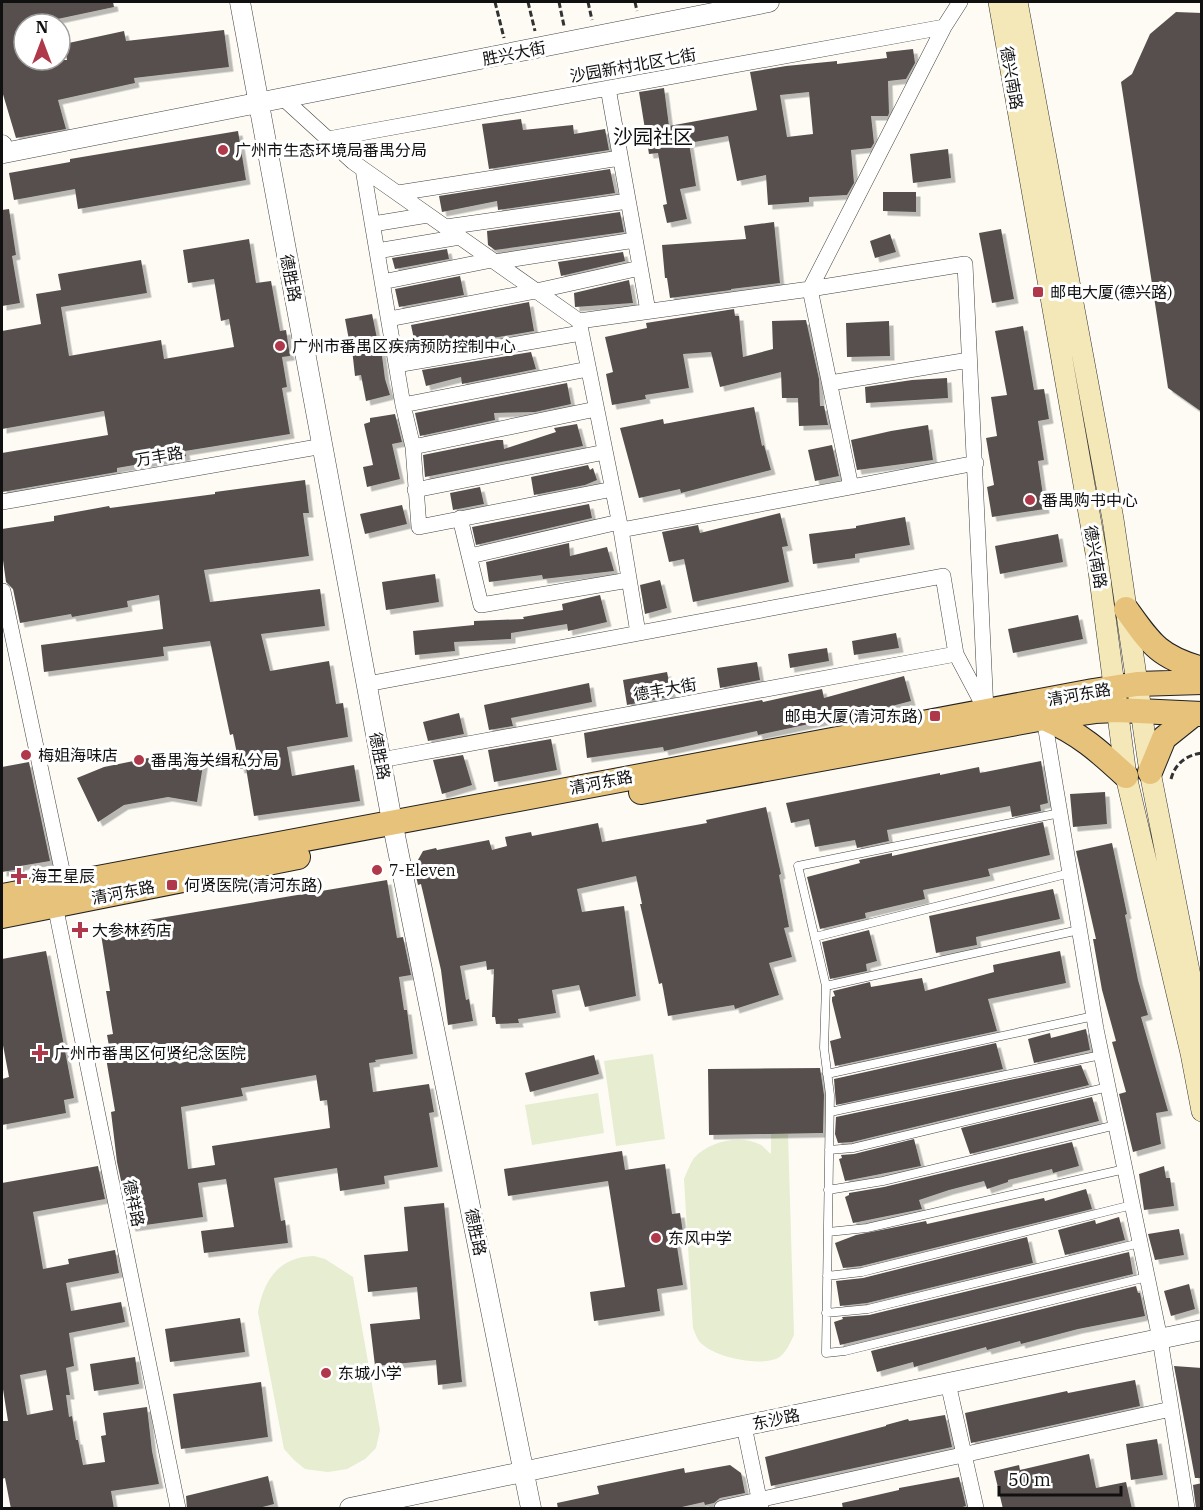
<svg xmlns="http://www.w3.org/2000/svg" width="1203" height="1510" font-family="'IBM Plex Serif','Noto Sans SC',serif">
<defs>
<filter id="shadow"><feDropShadow dx="4.5" dy="4.5" stdDeviation="0" flood-color="#0004"/></filter>
</defs>
<rect width="100%" height="100%" fill="#fdfbf4"/>
<path fill="#e6edd1" d="M653,1054L665,1139L616,1146L604,1061Z
M598,1093L604,1133L532,1145L525,1105Z
M771,1134H788L794,1335C790,1343 786,1353 778,1358C759,1367 712,1357 699,1341C696,1337 695,1332 693,1328L684,1179C687,1172 690,1164 694,1158C709,1141 741,1134 761,1145C764,1147 768,1152 771,1154Z
M314,1256L325,1259L353,1277L380,1430L376,1448L365,1459L347,1469L328,1472L312,1470L305,1469L294,1460L284,1449L258,1312C264,1279 279,1257 314,1256Z"/>
<path fill="#57504d" fill-rule="evenodd" filter="url(#shadow)" d="M9,2H113L114,7L34,24H24V60H67L64,44L124,31L126,41L224,30L229,67L134,78L135,83L58,100L66,129L16,138L2,91V3Z
M1176,12L1202,13V412L1168,388L1121,82L1132,74L1150,34Z
M913,49L915,63L906,79L888,81L889,113L888,116H871L874,143L871,148L851,150L854,183L847,195L809,197V202L768,205L766,175L737,181L728,136L689,143L696,186L680,189L687,219L667,223L663,205L667,204L658,153L649,154L639,92L664,88L669,126L757,110L750,72L786,66L837,61V64L887,58L886,52ZM809,92L813,134L787,137L780,95Z
M521,119L523,130L573,125L574,134L605,129L609,150L489,169L482,124Z
M238,131L246,180L78,209L75,189L14,200L9,173L70,162V159Z
M948,149L951,178L913,183L910,154Z
M610,169L615,193L498,210L497,201L442,212L439,196Z
M883,192H916V212L883,211Z
M9,209L16,255L12,256L20,303L2,306V210Z
M620,212L624,232L495,250L488,245L487,231Z
M774,222L780,283L731,289V290L670,298L667,278H665L662,245L746,239L744,226Z
M1001,229L1014,299L992,303L979,233Z
M890,234L896,252L875,258L870,241Z
M249,239L256,283L271,281L280,331L286,330L290,356L282,357L287,387L282,388L290,434L185,451L186,456L117,468V472L2,492V453L108,435L104,411L2,429V331L41,324L36,294L61,290L58,274L141,260L147,293L61,307L69,356L161,340L164,359L234,347L229,319L221,321L214,279L188,283L183,250Z
M447,249L449,259L395,269L392,258Z
M623,252L625,261L561,276L558,262Z
M460,276L464,295L399,307L395,289Z
M629,280L633,303L575,307L574,293Z
M529,302L534,331L417,351L415,344L411,325Z
M734,309L735,316H739L743,357L773,349L772,321L806,320L819,379L820,406H824L828,425L799,426L798,398H782L781,372L720,387L711,352L683,354L689,388L645,395L646,399L612,405L606,374L613,372L605,337L647,328L646,323Z
M372,314L379,348H381L385,379L390,395L366,401L361,375L355,376L351,340H349L345,319Z
M889,321L890,356L847,357L846,323Z
M1023,326L1034,390L1044,389L1049,419L1038,421L1044,460L1038,461L1045,509L992,517L987,487L994,485L986,438L997,436L991,397L1007,395L995,331Z
M531,352L536,369L462,384L461,377L426,386L422,370Z
M947,378L948,398L866,403L865,387L912,380Z
M567,383L571,404L535,412L494,413L495,420L420,436L415,413Z
M754,407L762,446L764,445L771,470L681,493L680,489L639,498L620,428L663,419L664,424Z
M395,414L402,442L392,444L400,479L367,487L363,467L373,465L364,424L370,422V418Z
M577,424L583,446L425,477L423,455L497,440H503L504,449L556,432L554,428Z
M928,425L933,460L857,470L851,440L891,431Z
M832,445L839,476L815,481L808,450Z
M588,465L590,470L593,468L597,480L585,485L534,495L531,477Z
M305,480L309,513H303L309,556L204,570L210,602L320,589L325,626L261,634L270,671L329,661L336,704L343,703L348,737L287,747L292,776L354,765L360,801L254,816L246,768L240,769L233,734L230,735L210,641L163,647L164,656L44,672L41,645L163,629L159,595L127,601L128,607L72,617L71,614L20,623L13,589L6,582L2,553V529L54,521V516L109,506L110,508L215,494V492Z
M480,487L484,504L453,510L450,493Z
M589,504L592,518L476,545L472,527Z
M402,505L407,524L365,534L360,514Z
M780,513L788,546L782,547L789,582L693,602L684,559L669,562L662,532L698,525L700,533Z
M905,517L910,545L855,554V558L813,564L809,534L856,528V526Z
M1058,534L1063,562L1000,574L995,546Z
M569,543L570,556L607,547L614,571L543,579L542,575L489,582L486,562Z
M435,574L439,602L386,610L382,582Z
M660,580L667,608L645,614L640,585Z
M600,595L607,622L568,631L567,624L511,633V639L454,642L455,651L415,655L413,631L474,625V621L524,619L523,617L563,610L562,604Z
M1078,615L1083,639L1013,653L1008,629Z
M896,633L899,648L854,655L852,641Z
M827,648L829,661L790,668L788,654Z
M757,662L760,680L720,688L717,668Z
M667,672L672,696L627,705L623,680Z
M904,676L911,701L846,718V716L758,735L757,731L664,751L663,747L587,758L584,733L762,700L763,702L822,689L824,698Z
M589,683L592,702L511,718L513,726L489,730L484,705Z
M459,713L464,734L428,741L423,722Z
M551,739L557,770L494,782L488,750Z
M168,754L204,759L197,802L168,797L124,805L98,822L77,778L104,767Z
M463,755L472,785L442,794L433,760Z
M1041,761L1048,803L1040,805L1041,811L1012,817L1010,806L887,830L889,841L857,848L855,840L815,847L809,819L791,823L786,803L940,773V775L979,767L980,773Z
M29,762L50,861L20,866V869L2,872V767Z
M1105,792L1107,824L1073,827L1070,794Z
M766,807L781,874L779,875L789,927L784,928L792,957L769,963L779,995L735,1009L734,1005L668,1016L662,983L659,984L640,904H642L636,876L577,889L582,912L624,906L636,996L585,1007L579,985L552,990L556,1013L518,1019L519,1023L496,1024L495,1017H492L494,969L487,970L486,961L460,966L466,1000L469,999L473,1021L448,1025L441,970L421,884L418,885L414,867L423,851L436,848L437,850L489,840L492,850L507,846L505,837L531,832L532,836L598,823L602,842L707,823L706,820Z
M1043,822L1050,855L988,869L990,876L923,890L925,899L865,913L866,918L820,929L807,877L860,863L859,860L892,853V856Z
M1112,843L1127,914L1125,915L1138,980L1148,1015L1141,1017L1168,1111L1156,1113L1161,1144L1133,1152L1119,1094L1126,1092L1112,1042L1116,1041L1102,990L1093,939H1096L1076,851Z
M387,880L397,938L403,937L411,975L399,977L404,1010H407L413,1054L375,1060L376,1062L369,1063L373,1092L429,1084L434,1112L429,1113L438,1167L384,1176L385,1184L340,1191L337,1168L274,1178L281,1221L285,1220L288,1243L204,1253L201,1231L234,1227L226,1179L198,1183L203,1217L131,1227L117,1162L111,1112L115,1111L106,1058L111,1057L107,1035L113,1034L106,991H110L100,928ZM316,1075L320,1101L327,1100L330,1128L212,1146L215,1165L188,1169L181,1107L243,1096L241,1088Z
M1053,889L1060,919L976,937L977,945L936,953L929,916Z
M869,930L877,961L866,964L867,971L830,979L822,942Z
M46,951L74,1098L64,1100L66,1113L2,1125V1079L9,1077L2,1040V959Z
M1060,951L1066,983L988,999L997,1031L835,1066L830,1041L841,1038L832,1001V997L835,996L833,991L870,982L871,987L922,978L925,991L994,972L993,965Z
M1086,1029L1090,1050L1034,1063L1028,1039L1050,1033L1051,1038Z
M996,1043L1003,1069L836,1105L834,1079Z
M594,1055L599,1074L530,1092L525,1073Z
M1081,1065L1089,1085L852,1142L838,1143L835,1134L836,1117Z
M820,1068L824,1095L823,1133L709,1135L708,1069Z
M1092,1097L1099,1121L970,1154L961,1128Z
M914,1139L921,1166L845,1181L839,1159L842,1158L841,1155L854,1154Z
M1072,1142L1079,1166L1053,1173L1052,1169L1008,1180V1182L987,1189L984,1181L949,1190L919,1200L922,1209L853,1223L845,1197L849,1195V1193L884,1187Z
M622,1151L625,1170L665,1164L672,1214L680,1213L684,1239L676,1240L683,1285L657,1289L660,1311L594,1321L590,1292L625,1287L608,1181L508,1196L504,1169Z
M98,1166L105,1199L33,1212L43,1269L69,1264L68,1259L115,1250L119,1273L66,1283L71,1311L121,1302L125,1322L69,1333L74,1366L66,1368L70,1395H66L69,1417L72,1416L76,1440H78L83,1465L105,1462L101,1436L106,1435L103,1413L147,1407L152,1451L159,1484L111,1491L114,1509H11L5,1478L2,1479V1421H8L2,1383V1183ZM46,1370L53,1410L27,1415L20,1375Z
M1164,1166L1166,1178H1170L1174,1206L1144,1210L1139,1174Z
M1086,1189L1092,1209L861,1266L843,1268L835,1243L856,1235L926,1221L927,1224L1044,1198L1045,1201Z
M444,1203L462,1382L438,1385L436,1360L375,1366L370,1324L420,1319L417,1287L368,1292L364,1255L408,1251L404,1207Z
M1119,1217L1125,1240L1065,1255L1058,1230L1095,1220L1096,1224Z
M1179,1229L1184,1255L1155,1260L1148,1234Z
M1027,1237L1033,1263L867,1303L840,1306L836,1281L863,1278Z
M1129,1252L1133,1274L840,1345L834,1322L843,1319L842,1317L869,1315Z
M1189,1284L1195,1309L1171,1316L1164,1291Z
M1136,1286L1138,1293H1140L1145,1316L1078,1329L1021,1344L1020,1341L987,1350L986,1347L914,1367L913,1362L877,1372L871,1351Z
M240,1318L245,1352L170,1362L165,1329Z
M135,1357L139,1384L94,1391L90,1364Z
M1174,1366L1202,1368V1478H1195Z
M1135,1380L1140,1406L971,1443L965,1413L1067,1391L1068,1393Z
M261,1382L268,1437L181,1449L173,1394Z
M945,1415L952,1447L771,1486L765,1457L886,1426V1425L908,1419L909,1421Z
M1157,1439L1163,1475L1131,1480L1126,1444Z
M1089,1454L1096,1488L1126,1482L1132,1509H1003L994,1471L1019,1465L1020,1470Z
M730,1465L741,1473L745,1493L720,1498L714,1503L705,1505L704,1502L673,1509H558L557,1503L599,1494L597,1486L684,1468L685,1473Z
M268,1476L274,1504L255,1509H187L186,1496Z
M959,1477L966,1506L955,1509H843L842,1503L899,1490V1488Z
M1202,1483V1509H1196L1193,1485Z"/>
<g fill="none" stroke-linecap="round" stroke-linejoin="round">
<g stroke="#434343" stroke-width="9">
<path id="service" d="M1060,813L798,866L826,986L824,1048L830,1095L826,1353L845,1351L1147,1277
M815,937L1070,873
M826,986L1079,930
M827,1074L1094,1016
M830,1112L1101,1055
M829,1150L853,1148L1108,1087
M828,1190L883,1181L1116,1125
M828,1232L867,1228L1125,1169
M827,1276L862,1272L1132,1205
M826,1313L868,1309L1140,1243"/>
</g>
<g stroke="#434343" stroke-width="16">
<path id="minor" d="M608,88L648,311
M284,99L353,162L579,321L621,530L638,633
M328,139L944,27
M363,169L403,405L413,447L419,527L613,489
M398,193L620,158
M373,224L428,215
M446,227L628,201
M377,251L460,237
M495,262L635,240
M382,282L492,260
M389,319L536,291L640,268
M579,321L810,289L944,27L960,2
M396,365L581,333
M830,383L969,360
M403,405L588,369
M413,447L596,409
M851,487L976,463
M415,490L605,452
M2,502L323,446
M460,518L481,605L629,580
M621,530L851,487L810,289L965,264L986,711
M470,556L619,522
M3,591L65,884
M367,684L943,576L956,654L983,705
M1044,718L1096,1029L1160,1339L1187,1508
M381,760L956,654
M55,905L178,1508
M948,1383L976,1508
M744,1426L761,1508
M722,1508L1171,1409"/>
</g>
<g stroke="#434343" stroke-width="21">
<path id="tertiary" d="M240,2L392,821L531,1508
M2,145L4,153L769,2
M350,1508L1202,1330"/>
</g>
<g stroke="#323232" stroke-width="22">
<path id="secondary" d="M999,2L1098,564L1126,776L1191,1053L1202,1111
M1017,2L1113,519L1150,772L1202,1037"/>
</g>
<g stroke="#212121" stroke-width="26">
<path id="primary" d="M1126,609C1151,644 1159,657 1202,669
M1044,718C1079,733 1099,751 1126,776
M1150,772L1164,738L1194,714
M641,792L1044,718L1095,711L1117,710L1202,714
M2,896L1093,691L1137,684L1202,682
M2,916L298,857"/>
</g>
<path stroke="#323232" stroke-width="3" stroke-dasharray="6 3" stroke-linecap="butt" d="M495,2L504,38
M528,2L535,31
M559,2L564,26
M588,2L592,20
M635,2L637,11
M1171,779C1175,764 1186,755 1202,753"/>
<use href="#service" stroke="#fff" stroke-width="8"/>
<use href="#minor" stroke="#fff" stroke-width="15"/>
<use href="#tertiary" stroke="#fff" stroke-width="20"/>
<use href="#secondary" stroke="#f5e8b8" stroke-width="21"/>
<use href="#primary" stroke="#e7c27a" stroke-width="24"/>
</g>
<g fill="#af394a" stroke="#fff" stroke-width="2">
<circle cx="223" cy="150" r="6"/>
<rect x="1032" y="286" width="12" height="12" rx="3"/>
<circle cx="280" cy="346" r="6"/>
<circle cx="1030" cy="500" r="6"/>
<rect x="929" y="710" width="12" height="12" rx="3"/>
<circle cx="26" cy="755" r="6"/>
<circle cx="139" cy="760" r="6"/>
<circle cx="377" cy="870" r="6"/>
<path d="M16 867h6v6h6v6h-6v6h-6v-6h-6v-6h6z"/>
<rect x="166" y="879" width="12" height="12" rx="3"/>
<path d="M77 921h6v6h6v6h-6v6h-6v-6h-6v-6h6z"/>
<path d="M37 1044h6v6h6v6h-6v6h-6v-6h-6v-6h6z"/>
<circle cx="656" cy="1238" r="6"/>
<circle cx="326" cy="1373" r="6"/>
</g>
<g text-anchor="middle" dominant-baseline="central" stroke-width="6" stroke-linejoin="round" paint-order="stroke">
<g font-size="16" fill="#101010" stroke="#fff">
<text transform="translate(514 53) rotate(-11)">胜兴大街</text>
<text transform="translate(633 65) rotate(-10)">沙园新村北区七街</text>
<text transform="translate(1012 78) rotate(80)">德兴南路</text>
<text transform="translate(291 278) rotate(79)">德胜路</text>
<text transform="translate(159 456) rotate(-10)">万丰路</text>
<text transform="translate(1096 557) rotate(80)">德兴南路</text>
<text transform="translate(665 689) rotate(-10)">德丰大街</text>
<text transform="translate(1079 694) rotate(-10)">清河东路</text>
<text transform="translate(380 756) rotate(79)">德胜路</text>
<text transform="translate(601 782) rotate(-11)">清河东路</text>
<text transform="translate(123 892) rotate(-11)">清河东路</text>
<text transform="translate(134 1203) rotate(78)">德祥路</text>
<text transform="translate(476 1232) rotate(78)">德胜路</text>
<text transform="translate(776 1419) rotate(-12)">东沙路</text>
</g>
<g font-size="16" fill="#101010" stroke="#fff" text-anchor="start">
<text x="235" y="150">广州市生态环境局番禺分局</text>
<text x="1050" y="292">邮电大厦(德兴路)</text>
<text x="292" y="346">广州市番禺区疾病预防控制中心</text>
<text x="1042" y="500">番禺购书中心</text>
<text x="923" y="716" text-anchor="end">邮电大厦(清河东路)</text>
<text x="38" y="755">梅姐海味店</text>
<text x="151" y="760">番禺海关缉私分局</text>
<text x="389" y="870">7-Eleven</text>
<text x="31" y="876">海王星辰</text>
<text x="184" y="885">何贤医院(清河东路)</text>
<text x="92" y="930">大参林药店</text>
<text x="54" y="1053">广州市番禺区何贤纪念医院</text>
<text x="668" y="1238">东风中学</text>
<text x="338" y="1373">东城小学</text>
</g>
<g font-size="20" fill="#101010" stroke="#fff">
<text x="653" y="136">沙园社区</text>
</g>
</g>
<rect width="1203" height="1510" fill="none" stroke="#101010" stroke-width="6"/>
<g transform="translate(42 42)"><circle r="28" fill="#ffffff" stroke="#9f9f9f" stroke-width="1.5"/>
<path d="M0-4.5L10 22L0 15L-10 22Z" fill="#af394a"/>
<text y="-9" font-size="16" font-weight="bold" text-anchor="middle" fill="#101010">N</text>
</g>
<path d="M999 1486v9h122v-9" fill="none" stroke="#101010" stroke-width="3"/>
<text x="1008" y="1486" font-size="18" fill="#101010" stroke="#ffffff" stroke-width="4.5" paint-order="stroke">50 m</text>
</svg>
